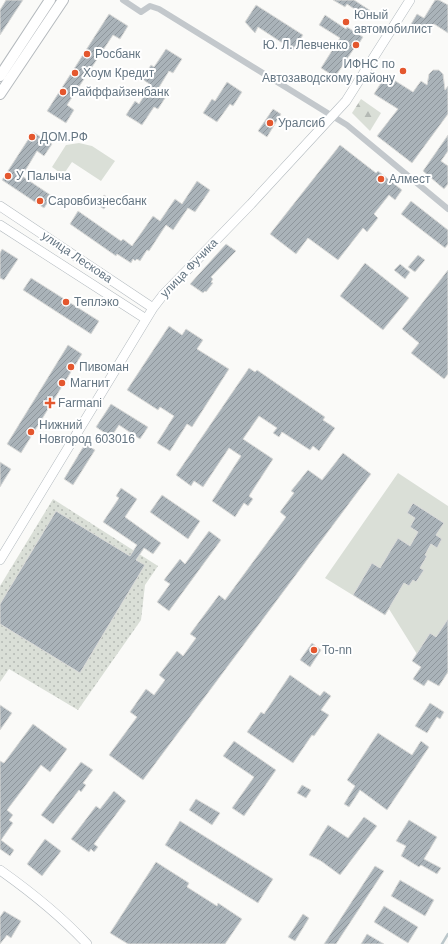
<svg xmlns="http://www.w3.org/2000/svg" width="448" height="944" font-family="Arial,sans-serif">
<defs>
<pattern id="grass-dots" width="8" height="8" patternUnits="userSpaceOnUse"><rect width="8" height="8" fill="#dadfd7"/><path d="M2 2h.1M6 6h.1" fill="none" stroke="#b4b9b4" stroke-width="1.8" stroke-linecap="round"/></pattern>
<pattern id="forest-firs" width="22" height="20" patternUnits="userSpaceOnUse"><rect width="22" height="20" fill="#dadfd7"/><path d="M5 1l3.5 6h-7zM16 11l3.5 6h-7z" fill="#b4b9b4"/></pattern>
<pattern id="building-hatch" width="6" height="6" patternUnits="userSpaceOnUse"><rect width="6" height="6" fill="#aab3b9"/><path d="M-1 1l2-2M0 6l6-6M5 7l2-2" fill="none" stroke="#8e969c"/></pattern>
</defs>
<rect width="100%" height="100%" fill="#fafaf8"/>
<path fill="url(#grass-dots)" d="M53,499L158,566L145,585L141,620L78,710L9,669L0,682V586Z"/>
<path fill="url(#forest-firs)" d="M361,99L381,113L370,131L352,113Z"/>
<path fill="#dadfd7" d="M79,143L92,146L115,161L101,181L72,162L63,175L52,167L66,145Z
M398,473L448,506V673L447,674L436,668L424,686L413,679L421,667L412,661L417,654L389,609L385,615L325,578Z"/>
<g fill="none" stroke-linecap="round" stroke-linejoin="round">
<path stroke="#bbc7cb" stroke-width="2.5" d="M442,944L448,934"/>
</g>
<path fill="url(#building-hatch)" stroke="#dcdcda" d="M6,0H23L0,35V10Z
M333,0H354L374,13L369,19L347,4L345,7Z
M435,0H439L448,5V33L434,24L427,34L411,24L417,14L424,18Z
M256,5L303,35L293,50L258,27L255,33L245,22Z
M109,14L128,26L120,39L113,35L67,105L74,110L66,123L47,111Z
M325,15L346,29L347,27L363,37L358,45L357,44L335,77L321,68L340,38L319,25Z
M166,49L182,59L173,73L169,71L158,89L167,95L158,109L154,107L142,125L126,115L135,101L139,104L151,85L142,79L151,65L154,67Z
M433,70H439L443,74L445,90L448,86V114L412,163L377,136L398,109L374,94L386,75L413,92L421,81L427,85L429,74Z
M227,82L242,92L233,106L230,104L217,122L203,113L212,99L215,101Z
M273,109L281,114L267,137L258,131Z
M33,132L52,144L44,156L37,151L22,176L52,196L44,208L2,180Z
M448,135V151L441,161L448,166V184L444,189L423,171Z
M340,145L376,173L378,171L402,190L395,200L389,195L374,214L378,218L367,232L363,228L338,260L308,238L296,254L270,234Z
M197,181L210,190L195,212L188,208L173,230L166,225L149,251L147,250L140,261L137,259L135,261L133,259L131,263L117,254L116,256L70,224L78,211L121,241L123,239L132,246L153,216L160,221L175,199L182,204Z
M104,195L110,199L104,209L98,205Z
M411,201L448,230V244L445,248L401,214Z
M226,244L236,251L211,277L213,279L211,282L213,283L206,292L205,291L203,293L190,284Z
M2,249L18,259L4,280L0,278V253Z
M418,255L425,260L415,272L408,267Z
M365,263L409,298L383,330L340,296Z
M400,264L410,272L405,279L394,270Z
M448,270V374L444,379L411,353L419,343L402,329Z
M31,278L99,321L91,334L23,290Z
M169,326L182,335L186,329L203,340L197,349L229,369L192,427L187,424L170,451L157,443L174,416L160,407L158,410L127,390Z
M68,345L82,354L21,453L7,444Z
M249,368L255,372L257,370L325,417L323,420L335,428L319,451L313,446L310,450L282,432L279,437L273,433L277,428L259,416L243,439L273,459L249,496L253,499L248,506L244,503L235,517L212,501L241,456L229,448L203,487L194,481L191,486L176,475Z
M111,404L148,427L140,439L119,425L111,437L96,427Z
M85,444L95,450L73,485L64,479Z
M343,453L371,474L143,780L109,755L137,717L130,712L146,689L154,695L165,680L159,675L177,651L183,656L196,638L190,634L219,595L225,600L286,517L280,512L294,493L291,491L308,470L322,480Z
M0,462L11,469L0,487Z
M121,488L137,499L125,517L161,543L153,554L144,548L136,560L145,565L80,673L0,624V604L56,511L130,556L137,545L103,522L119,498L116,496Z
M162,495L200,521L188,539L150,512Z
M413,503L444,523L436,535L442,539L437,548L431,544L425,555L427,556L420,568L424,570L416,582L413,580L409,586L404,583L385,615L353,595L372,563L380,568L398,538L410,546L418,532L410,527L415,518L407,513Z
M209,531L221,540L169,611L157,602L170,584L164,580L180,559L185,564Z
M448,619V672L439,686L428,680L424,686L413,679L421,667L412,661L430,633L436,637Z
M312,643L321,650L310,667L300,660Z
M290,675L320,696L324,691L331,696L321,710L329,715L314,736L312,735L293,763L247,732L261,712L264,714Z
M430,703L444,712L440,719L437,717L427,733L415,726Z
M0,705L12,713L0,730Z
M33,724L67,749L50,772L41,765L7,810L13,815L9,820L13,823L1,840L14,850L10,856L0,849V761L4,763Z
M378,733L412,755L421,741L429,747L387,810L360,790L349,807L344,804L355,786L347,780Z
M234,741L276,770L244,816L232,808L254,777L223,756Z
M81,762L93,770L83,783L86,785L81,792L79,790L53,824L41,815Z
M302,785L311,790L306,798L297,793Z
M114,791L126,801L94,844L98,847L94,852L91,849L89,852L71,839L96,806L100,809Z
M196,799L220,813L212,825L189,810Z
M364,817L377,826L340,875L321,861L309,855L328,825L348,838Z
M409,820L437,837L424,859L441,868L437,874L421,865L419,867L401,856L406,846L396,841Z
M180,821L273,879L258,903L165,845Z
M45,839L61,851L42,876L27,864Z
M156,862L189,883L187,887L217,906L218,903L242,919L225,944H128L110,933Z
M375,866L384,871L336,944H324Z
M400,880L434,900L425,916L391,896Z
M384,906L418,927L408,943L374,922Z
M4,911L21,921L11,938L7,935L0,944V917Z
M303,914L309,918L295,941L288,937Z
M367,934L384,944H361Z"/>
<g fill="none" stroke-linecap="round" stroke-linejoin="round">
<g stroke="#b3babf" stroke-width="10">
<path id="secondary" d="M0,206L153,308
M0,225L146,319
M0,560L153,308L163,295L251,204L346,101L410,0
M0,870C31,892 61,916 87,944"/>
</g>
<g stroke="#b5babe" stroke-width="12">
<path id="primary" d="M0,76L50,0
M0,94L63,0"/>
</g>
<path stroke="#c3c8cc" stroke-width="6" d="M123,0L141,12L150,6L159,9L347,125L448,209"/>
<use href="#secondary" stroke="#fff" stroke-width="9"/>
<use href="#primary" stroke="#fff" stroke-width="10"/>
</g>
<g fill="#e4572e" stroke="#fff" stroke-width="1.5">
<circle cx="346" cy="22" r="4"/>
<circle cx="356" cy="45" r="4"/>
<circle cx="87" cy="54" r="4"/>
<circle cx="403" cy="71" r="4"/>
<circle cx="75" cy="73" r="4"/>
<circle cx="63" cy="92" r="4"/>
<circle cx="270" cy="123" r="4"/>
<circle cx="32" cy="137" r="4"/>
<circle cx="8" cy="176" r="4"/>
<circle cx="381" cy="179" r="4"/>
<circle cx="40" cy="201" r="4"/>
<circle cx="66" cy="302" r="4"/>
<circle cx="71" cy="367" r="4"/>
<circle cx="62" cy="383" r="4"/>
<path d="M48 397h4v4h4v4h-4v4h-4v-4h-4v-4h4z"/>
<circle cx="31" cy="432" r="4"/>
<circle cx="314" cy="650" r="4"/>
</g>
<g text-anchor="middle" dominant-baseline="central" stroke-width="4" stroke-linejoin="round" paint-order="stroke">
<g font-size="12" fill="#657683" stroke="#fff" text-anchor="start">
<text x="354" y="15">Юный<tspan x="354" dy="14">автомобилист</tspan></text>
<text x="348" y="45" text-anchor="end">Ю. Л. Левченко</text>
<text x="95" y="54">Росбанк</text>
<text x="395" y="64" text-anchor="end">ИФНС по<tspan x="395" dy="14">Автозаводскому району</tspan></text>
<text x="83" y="73">Хоум Кредит</text>
<text x="71" y="92">Райффайзенбанк</text>
<text x="278" y="123">Уралсиб</text>
<text x="40" y="137">ДОМ.РФ</text>
<text x="16" y="176">У Палыча</text>
<text x="389" y="179">Алмест</text>
<text x="48" y="201">Саровбизнесбанк</text>
<text x="74" y="302">Теплэко</text>
<text x="79" y="367">Пивоман</text>
<text x="70" y="383">Магнит</text>
<text x="58" y="403">Farmani</text>
<text x="39" y="425">Нижний<tspan x="39" dy="14">Новгород 603016</tspan></text>
<text x="322" y="650">To-nn</text>
</g>
<g font-size="12" fill="#657683" stroke="#fff">
<text transform="translate(77 257) rotate(34)">улица Лескова</text>
<text transform="translate(189 268) rotate(-46)">улица Фучика</text>
</g>
</g>
</svg>
